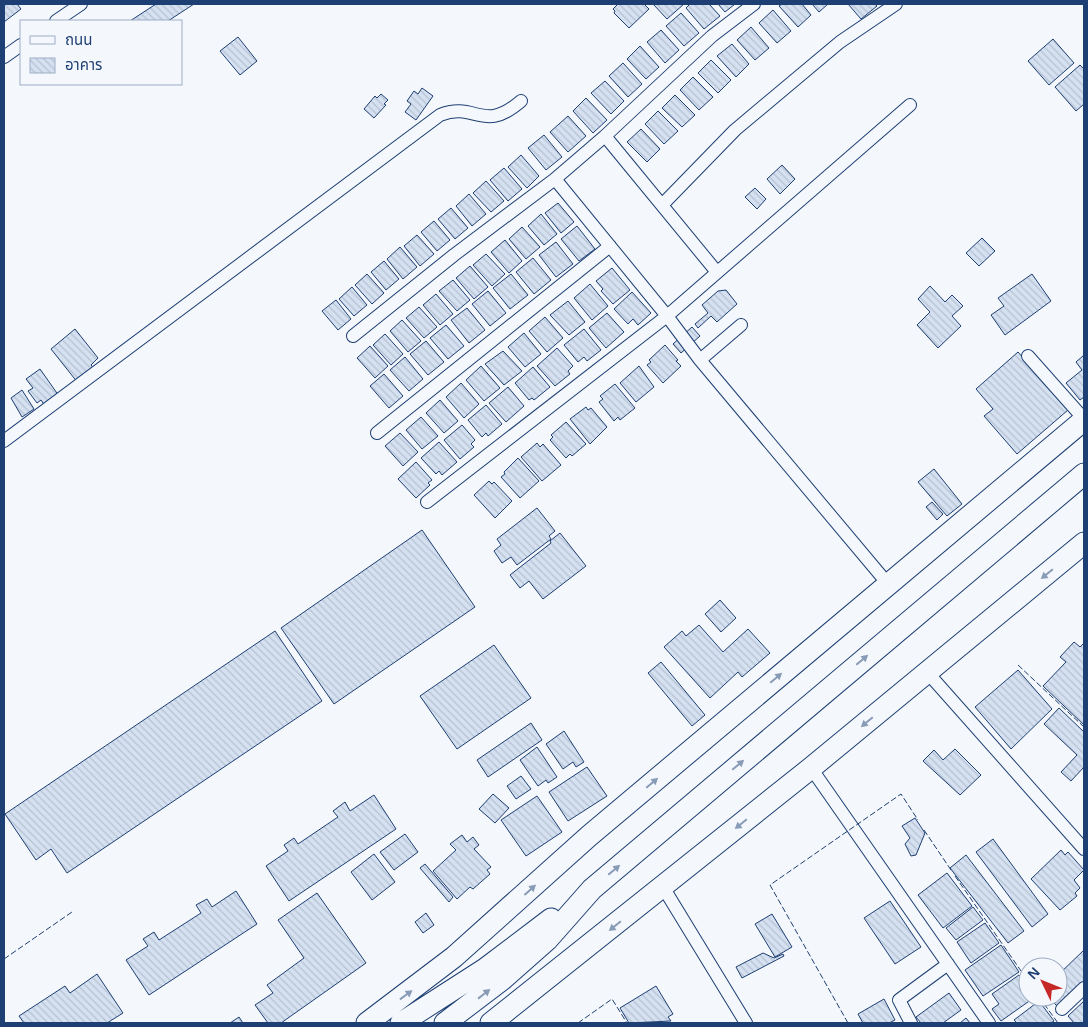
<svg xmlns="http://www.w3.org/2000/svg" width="1088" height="1027" font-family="Helvetica,'Noto Sans Thai',sans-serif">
<defs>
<pattern id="building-back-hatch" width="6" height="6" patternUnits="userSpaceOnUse" patternTransform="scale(1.25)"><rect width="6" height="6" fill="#d5e0f0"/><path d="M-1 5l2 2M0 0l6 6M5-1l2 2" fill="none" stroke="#b6c1d1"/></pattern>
</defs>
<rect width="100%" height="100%" fill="#f4f7fb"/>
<path fill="url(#building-back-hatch)" stroke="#1d3f73" d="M4,4H17L21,9L4,22Z
M156,4H194L168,21H130Z
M618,4H644L649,9L629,28L614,13L615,11L613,9Z
M653,4H684L667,19Z
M690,4H709L720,16L704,29L686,8Z
M718,4H735L725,12Z
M782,4H802L811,15L798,27L779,6Z
M812,4H828L819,12Z
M848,4H875L877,6L861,19Z
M773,10L791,31L777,43L759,23Z
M681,13L699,33L684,46L666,26Z
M751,27L769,48L755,60L737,40Z
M661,30L679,50L665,63L647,42Z
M238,37L257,61L240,75L220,51Z
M1053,39L1074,63L1049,85L1028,61Z
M732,44L749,64L736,77L717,56Z
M640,46L659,67L646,79L627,59Z
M711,60L731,80L718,93L698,73Z
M623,63L642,84L628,97L609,76Z
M1080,65L1084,69V104L1076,111L1055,87Z
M693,77L713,97L699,110L680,90Z
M605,81L624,101L611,114L591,93Z
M422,88L433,96L416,120L405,112L411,104L407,101L414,91L418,94Z
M381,94L388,100L384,104L386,105L374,118L364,109L375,96L377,98Z
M675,95L695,115L682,127L662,108Z
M586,98L607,120L593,133L573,111Z
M658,111L678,131L664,144L645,124Z
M568,116L586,136L568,152L550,132Z
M641,129L660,149L647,162L627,142Z
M544,135L562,157L546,170L528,148Z
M521,155L539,176L527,188L508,167Z
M782,165L795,179L780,194L767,179Z
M504,168L522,189L508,201L490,180Z
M486,181L504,201L491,212L473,193Z
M755,188L766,199L757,209L745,197Z
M469,194L486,214L472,226L456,206Z
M558,203L574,222L561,233L545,213Z
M451,208L468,228L455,239L438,219Z
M541,214L557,234L544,245L528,226Z
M434,221L450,240L437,251L421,232Z
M577,226L595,249L579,261L561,239Z
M522,227L540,247L526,259L509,239Z
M417,235L434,254L420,266L404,246Z
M982,238L995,251L979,266L966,253Z
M505,240L522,261L509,273L491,252Z
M556,242L573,264L556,277L539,255Z
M400,247L417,267L403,279L387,259Z
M486,254L505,274L492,286L473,265Z
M533,258L551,280L534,294L516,272Z
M384,261L399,279L386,290L371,272Z
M470,266L488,287L474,299L456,278Z
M612,268L630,290L613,304L601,291L603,289L596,281Z
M367,274L384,293L372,304L355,285Z
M511,274L528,295L510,309L493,288Z
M1032,274L1051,301L1005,335L991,315L1004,306L998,298Z
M453,280L470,300L457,311L439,291Z
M590,284L608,306L592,320L574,298Z
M930,286L945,302L952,295L963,306L952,316L961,326L938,348L917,325L930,312L918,299Z
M352,287L367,305L354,316L339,299Z
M726,290L737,304L717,322L711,316L698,328L695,324L708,313L702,305L718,291Z
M488,291L506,313L490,326L472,304Z
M632,292L651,313L638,325L633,319L628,324L614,309Z
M436,294L453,314L440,325L423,305Z
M336,300L351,319L338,330L322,311Z
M568,301L585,322L569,335L550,315Z
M419,307L437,327L424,338L406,318Z
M467,308L485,330L469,343L451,320Z
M607,313L624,332L606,348L589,328Z
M545,317L563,338L547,352L529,331Z
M402,320L421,341L408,352L390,331Z
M446,325L464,346L448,359L430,338Z
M692,327L700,336L681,353L673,344Z
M75,329L98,358L91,365L95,370L78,383L51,349Z
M584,329L601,350L587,361L584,357L578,362L564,345Z
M524,333L541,354L525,367L508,347Z
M385,334L403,354L391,365L373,345Z
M426,341L444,362L428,375L410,354Z
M665,345L678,360L676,361L681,366L663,383L647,365L651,362L649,360Z
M370,346L388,366L375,378L357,358Z
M557,348L573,366L568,371L570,374L555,386L537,366Z
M503,351L522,371L504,385L485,364Z
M1018,352L1068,410L1017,454L984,416L993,409L976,389Z
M1084,355V397L1080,400L1066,383L1082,370L1076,362Z
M405,357L423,379L409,391L390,370Z
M481,366L500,388L484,401L466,380Z
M639,366L654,387L636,402L620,383Z
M533,367L550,387L534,400L532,398L529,400L515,383Z
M40,369L59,396L45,406L41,400L37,403L28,391L33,388L26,379Z
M384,374L403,396L389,408L370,386Z
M461,383L479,404L464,418L446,397Z
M615,384L635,408L620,420L618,417L614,421L599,402L603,399L600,396Z
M508,387L524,406L506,422L489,403Z
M22,390L34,409L22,417L11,398Z
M440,400L458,421L444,433L426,413Z
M486,405L502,424L488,436L486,433L482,437L468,420Z
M586,407L588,410L591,408L607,427L590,444L570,419Z
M421,417L438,436L422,449L406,430Z
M566,422L586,444L572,456L570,454L566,458L550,440L553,437L551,435Z
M462,425L475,440L471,444L474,447L460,459L444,440Z
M400,433L418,452L403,466L385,446Z
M439,442L457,462L442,475L439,471L436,474L421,458Z
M537,443L540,447L543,444L561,465L542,481L521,457Z
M518,458L539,481L520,498L501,477L505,474L504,472Z
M416,462L432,480L428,483L430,485L416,498L398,479Z
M934,469L962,504L947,516L918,482Z
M489,481L492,484L494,482L512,501L495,518L474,495Z
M932,502L943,514L937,520L926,507Z
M537,508L555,531L549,536L551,539L517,565L511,557L502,563L494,551L501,545L497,539Z
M422,530L475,607L334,704L281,628Z
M560,533L586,566L543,599L529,581L520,588L510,575L551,543L550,541Z
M720,600L736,618L721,632L705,614Z
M699,625L723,652L748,629L770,653L742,677L738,672L710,698L664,647L682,631L686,636Z
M275,631L322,701L67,873L51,849L36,860L5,814Z
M1074,642L1080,647L1084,643V725L1043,686L1066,662L1060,657Z
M494,645L531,698L457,749L420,696Z
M661,662L705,715L692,726L648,673Z
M1018,670L1052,709L1011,749L975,707Z
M1059,708L1084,732V767L1071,781L1061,772L1077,755L1044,724Z
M531,723L542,740L488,777L477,760Z
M564,731L584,762L576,767L573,762L563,769L546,744Z
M537,747L557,777L548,783L546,780L538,786L520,760Z
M955,749L981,775L960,795L923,761L934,750L943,760Z
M587,767L607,796L568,821L549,792Z
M521,776L531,789L516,799L507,786Z
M493,794L509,808L495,823L479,809Z
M374,795L396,829L289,901L266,866L288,851L284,845L294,838L298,844L338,817L333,811L345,802L350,811Z
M537,796L562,832L526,856L501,820Z
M915,818L925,833L916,855L911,856L905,844L910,838L902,826Z
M405,834L418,852L394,870L380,852Z
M462,835L467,842L473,837L479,845L474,849L491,867L487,870L490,874L473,889L470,887L457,899L433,871L456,850L450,844Z
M993,839L1048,914L1032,927L976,852Z
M1061,850L1065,855L1068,852L1084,870L1074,880L1080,888L1075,893L1077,896L1060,910L1031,879Z
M374,854L395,882L372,900L351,872Z
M966,855L1024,931L1008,943L950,868Z
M425,864L453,897L449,902L420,868Z
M947,873L972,906L943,928L918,895Z
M236,891L257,924L149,995L126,960L148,946L143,939L154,932L159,940L201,913L196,905L207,899L212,907Z
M317,893L366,963L281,1023H268L255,1005L273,993L267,985L304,958L278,920Z
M890,901L921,947L895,964L864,918Z
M973,907L983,920L956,940L946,928Z
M426,913L434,925L423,933L415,922Z
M772,914L792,947L775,957L755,924Z
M985,923L999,943L971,963L957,942Z
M1001,945L1019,972L983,996L965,970Z
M1084,950V981L1057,1006L1048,997H1058V975Z
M763,953L774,958L783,954L784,956L742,978L736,967Z
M97,974L123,1013L107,1023H24L19,1016L65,986L70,993Z
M1019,975L1028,987V997H1035L1001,1021L992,1009L999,1004L992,994Z
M656,986L673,1014L668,1017L671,1021L629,1023L620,1008Z
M949,993L961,1010L943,1023H921L916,1017Z
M884,999L895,1020L889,1023H863L858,1014Z
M1039,1001L1054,1021L1051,1023H1017L1014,1020Z
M1084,1001V1023H1074L1068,1016Z
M239,1017L243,1023H230Z
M966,1018L970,1023H960Z"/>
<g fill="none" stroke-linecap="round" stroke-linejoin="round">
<g stroke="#1d3f73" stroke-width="14">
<path id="minor" d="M56,21L81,4
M4,57L21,45
M605,136L712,36L754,4
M555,179L667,316L910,105
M662,205L735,130L840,42L896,4
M353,336L454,255L555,179L605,136L716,271
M1028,356L1084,419
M700,360L741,325
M377,433L610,246
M4,441L440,115C476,101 483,134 521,101
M427,502L667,316L700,360L888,584
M927,672L1084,849
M811,768L989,1023
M663,887L746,1023
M1062,1009L1084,988
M911,1023L899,1000L948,964"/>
</g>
<g stroke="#1d3f73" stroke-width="23">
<path id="trunk" d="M367,1023L454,957L589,836L1084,420
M401,1023L485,969L551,919
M445,1023L504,978L547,940L592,889L1084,474
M491,1023L811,768L1084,543"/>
</g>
<use href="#minor" stroke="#f4f7fb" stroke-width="12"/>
<use href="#trunk" stroke="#f4f7fb" stroke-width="21"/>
<path stroke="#1d3f73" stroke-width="1" stroke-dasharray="6 2.5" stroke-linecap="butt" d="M1018,665L1084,727
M924,830L951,870
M955,876L1028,981
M4,959L72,912
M1039,997L1058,1023
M578,1023L612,999L627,1023
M848,1023L770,885L901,794L918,820"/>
</g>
<defs><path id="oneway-solid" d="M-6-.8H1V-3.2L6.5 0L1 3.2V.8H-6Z" transform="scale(1.25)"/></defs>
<g fill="#889bb7">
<use href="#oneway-solid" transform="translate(1047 574) rotate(141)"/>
<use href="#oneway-solid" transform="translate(862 660) rotate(-40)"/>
<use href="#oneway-solid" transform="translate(776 678) rotate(-40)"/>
<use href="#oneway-solid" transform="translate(867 722) rotate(140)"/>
<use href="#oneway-solid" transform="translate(738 765) rotate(-40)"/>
<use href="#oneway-solid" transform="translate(652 783) rotate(-40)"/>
<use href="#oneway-solid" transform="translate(741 824) rotate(141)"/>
<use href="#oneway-solid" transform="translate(614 870) rotate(-40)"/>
<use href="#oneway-solid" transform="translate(530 890) rotate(-42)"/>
<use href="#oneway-solid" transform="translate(615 926) rotate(141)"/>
<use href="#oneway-solid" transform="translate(484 994) rotate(-38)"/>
<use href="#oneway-solid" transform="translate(406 995) rotate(-36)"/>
</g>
<rect width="1088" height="1027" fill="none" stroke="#1d3f73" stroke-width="10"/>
<rect x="20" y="20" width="162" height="65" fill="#f4f7fb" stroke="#9eadc5"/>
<rect x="30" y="36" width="25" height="8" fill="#f4f7fb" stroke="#9eadc5"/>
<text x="65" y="45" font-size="15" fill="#1d3f73">ถนน</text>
<rect x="30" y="58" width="25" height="15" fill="url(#building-back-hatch)" stroke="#9eadc5"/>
<text x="65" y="70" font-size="15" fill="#1d3f73">อาคาร</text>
<g transform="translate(1043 982) rotate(313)"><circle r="24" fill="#f4f7fb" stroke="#9eadc5"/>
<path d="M0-4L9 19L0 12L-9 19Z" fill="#c62828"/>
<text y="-8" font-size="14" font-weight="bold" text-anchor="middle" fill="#1d3f73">N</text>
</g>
</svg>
